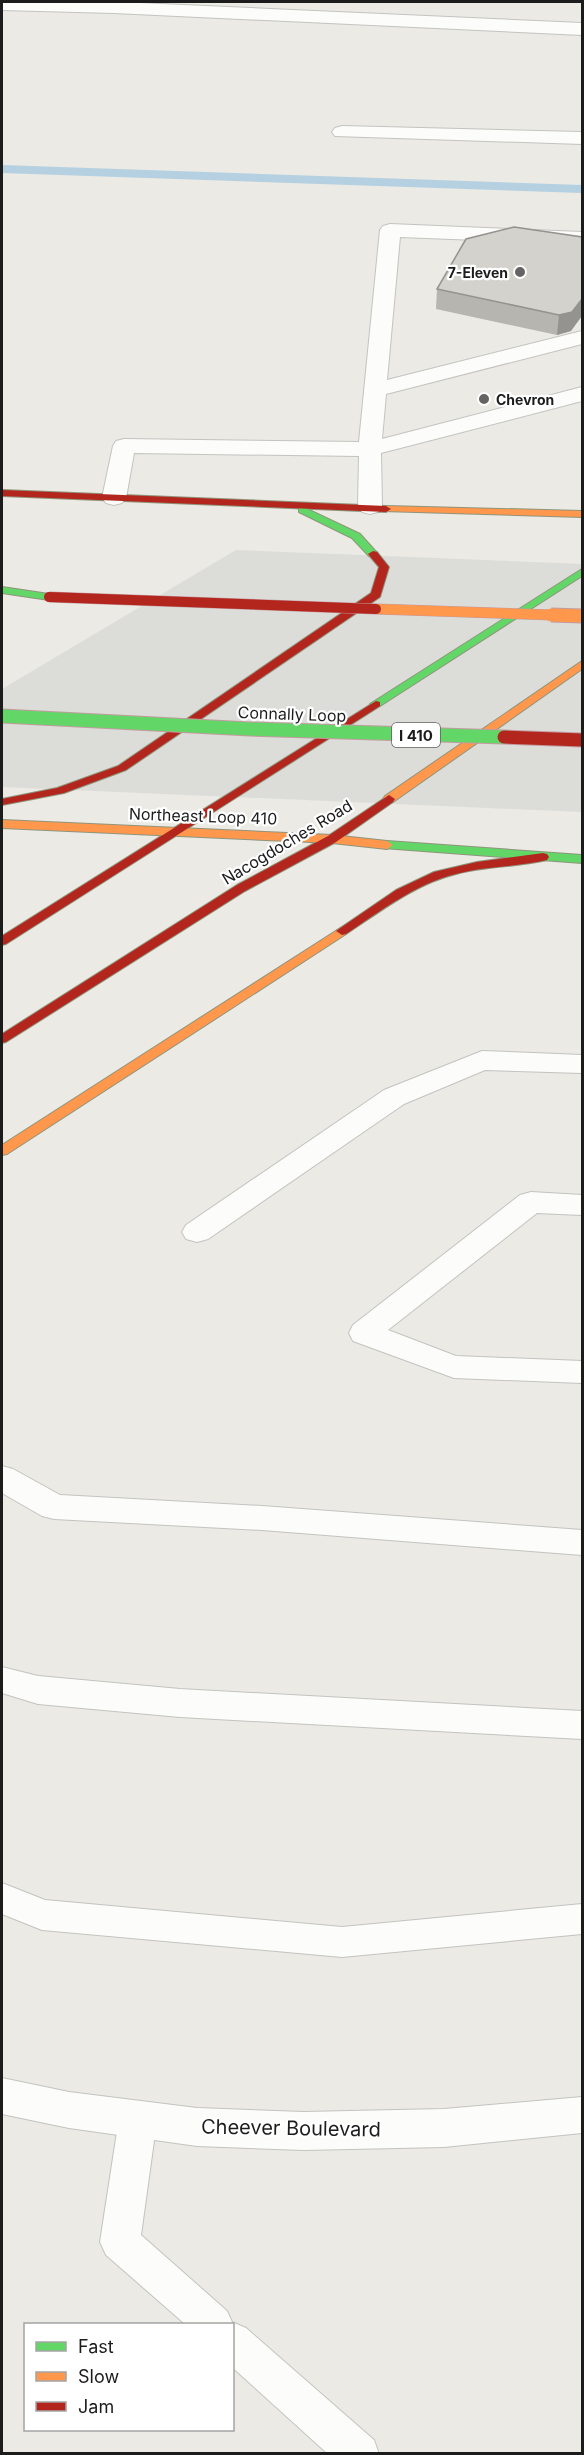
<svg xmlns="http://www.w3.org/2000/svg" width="584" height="2455" font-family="Inter,sans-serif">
<rect width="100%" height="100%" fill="#ebeae4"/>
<path fill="#dcdcd9" d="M236,550L582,564V812L2,787V689Z"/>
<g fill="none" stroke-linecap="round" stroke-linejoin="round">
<path fill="#b5d0e1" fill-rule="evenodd" d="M2,165L582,185V193L2,173Z"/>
<g stroke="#c3c3c0" stroke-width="2">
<path id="lane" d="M2,2H117L582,23V35L114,13L2,10Z
M342,126L582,132V144L335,136L332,132L335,128Z
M390,224L582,232V244L400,237L387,380L582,331V344L386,394L382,439L582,387V401L381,453L382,507L378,512L370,514L362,512L358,507L359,456L134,453L126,498L122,503L114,505L106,503L102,498L113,446L116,441L124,439L359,442L380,230L383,226Z
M482,1051L582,1055V1073L485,1070L404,1104L208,1239L197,1242L186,1239L182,1232L186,1225L384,1090Z
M531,1192L582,1195V1215L537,1213L388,1330L456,1356L582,1361V1383L454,1378L353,1341L349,1333L353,1325L520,1195Z
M2,1466L13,1469L60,1495L262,1506L582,1530V1555L262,1530L54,1519L42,1516L2,1493Z
M2,1667L38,1676L180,1689L582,1711V1739L180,1717L38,1704L2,1693Z
M2,1883L45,1900L342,1927L582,1904V1934L342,1957L42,1930L2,1914Z
M138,2102L151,2107L157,2119L141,2235L227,2311L232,2322L246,2328L374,2440L379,2454H328L232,2367V2324H185L106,2255L100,2242L119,2119L125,2107Z"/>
</g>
<g stroke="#c3c3c0" stroke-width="2">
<path id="street" d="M2,2078L69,2092L197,2108L304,2112L444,2109L582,2097V2133L444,2147L304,2150L197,2146L69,2128L2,2114Z"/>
</g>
<g stroke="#8f957c" stroke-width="2">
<path id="fast" d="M303,507L360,534L378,554L373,557L369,556L352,538L299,512V508Z
M582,569V576L380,706H372L370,704Z
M2,587L49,594L54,597L49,600L2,593Z
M387,841L582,855V863L383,848L381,845Z"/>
</g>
<g stroke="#8f957c" stroke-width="2">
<path id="slow" d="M386,506L582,511V517L382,511L381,509Z
M582,661V669L393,802H385L383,799L385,796Z
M2,820L332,835L387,841L393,845L387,849L332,843L2,828Z
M342,927L346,928L348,931L346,934L7,1154L2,1155V1145Z"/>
</g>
<g stroke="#8f957c" stroke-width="2">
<path id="jam" d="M2,490L386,506L391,509L386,512L2,496Z
M373,551L377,552L389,567L380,597L126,770L64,793L2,805V799L57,788L118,766L371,593L379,567L368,554Z
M376,701L380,702V706L6,944L2,945V936Z
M389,795L395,799L393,802L336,842L245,891L6,1042L2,1043V1034L237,885L328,836Z
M543,853L547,854L549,857L547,860C517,867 486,866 456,874C415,884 381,911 346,934L342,935L336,931L396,890L434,872L477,862Z"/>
</g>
<use href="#lane" fill="#fcfcfb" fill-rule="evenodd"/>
<use href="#street" fill="#fcfcfb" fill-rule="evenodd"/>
<use href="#fast" fill="#63d668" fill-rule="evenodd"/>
<use href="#slow" fill="#ff974d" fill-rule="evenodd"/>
<use href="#jam" fill="#b3261e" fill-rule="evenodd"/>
<g stroke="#c29b9f" stroke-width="15" stroke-linecap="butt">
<path id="fast-bridge" d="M2,716L250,729L504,737"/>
</g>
<g stroke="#c29b9f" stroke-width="11" stroke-linecap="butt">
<path id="slow-bridge-far1" d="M376,609L582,616"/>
</g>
<g stroke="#c29b9f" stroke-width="15" stroke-linecap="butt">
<path id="slow-bridge" d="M551,615L582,616"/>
</g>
<g stroke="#c29b9f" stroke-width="11" stroke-linecap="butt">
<path id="jam-bridge-far1" d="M49,597L376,609"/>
</g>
<g stroke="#c29b9f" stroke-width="15" stroke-linecap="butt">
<path id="jam-bridge" d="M504,737L582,740"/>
</g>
<use href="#fast-bridge" stroke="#63d668" stroke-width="13"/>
<use href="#slow-bridge-far1" stroke="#ff974d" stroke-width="10"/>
<use href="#slow-bridge" stroke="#ff974d" stroke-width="13"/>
<use href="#jam-bridge-far1" stroke="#b3261e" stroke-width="10"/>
<use href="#jam-bridge" stroke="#b3261e" stroke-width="13"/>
</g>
<path fill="#b6b5af" d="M582,237L571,331L557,335L436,309L437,289Z"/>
<path fill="#94938f" d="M582,299V316L571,331L557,335L559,315Z"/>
<path fill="#d4d2cc" stroke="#94938f" stroke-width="1.5" d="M514,227L582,237V299L572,312L559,315L437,289L466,239Z"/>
<g fill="#646462" stroke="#fff" stroke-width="2">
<circle cx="520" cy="272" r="6"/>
<circle cx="484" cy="399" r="6"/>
</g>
<g text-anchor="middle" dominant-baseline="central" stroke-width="4.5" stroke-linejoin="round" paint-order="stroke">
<g font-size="14" font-weight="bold" fill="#1c1c1c" stroke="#fff" text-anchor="end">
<text x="508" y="272">7-Eleven</text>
<text x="496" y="399" text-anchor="start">Chevron</text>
</g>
<rect fill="#fff" stroke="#606060" stroke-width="1.5" x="392" y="723" width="48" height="24" rx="4.5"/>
<g font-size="15" font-weight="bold" fill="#1c1c1c">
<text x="416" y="735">I 410</text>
</g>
<g font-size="16" fill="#1c1c1c" stroke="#fff">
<text transform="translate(292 714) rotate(2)">Connally Loop</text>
<text transform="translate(203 816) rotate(2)">Northeast Loop 410</text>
<text transform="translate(287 842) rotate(-31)">Nacogdoches Road</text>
</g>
<g font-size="20" fill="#1c1c1c" stroke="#fff">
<text transform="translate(291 2128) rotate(1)">Cheever Boulevard</text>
</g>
</g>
<rect width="584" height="2455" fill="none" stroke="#1c1c1c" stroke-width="6"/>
<rect x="24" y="2323" width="210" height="108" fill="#ffffff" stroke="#a4a4a4" stroke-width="1.5"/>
<rect x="36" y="2342" width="30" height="9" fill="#63d668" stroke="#a4a4a4" stroke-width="1.5"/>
<text x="78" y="2353" font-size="18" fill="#1c1c1c">Fast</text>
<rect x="36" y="2372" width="30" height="9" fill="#ff974d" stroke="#a4a4a4" stroke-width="1.5"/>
<text x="78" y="2383" font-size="18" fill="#1c1c1c">Slow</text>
<rect x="36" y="2402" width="30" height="9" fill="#b3261e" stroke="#a4a4a4" stroke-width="1.5"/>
<text x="78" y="2413" font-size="18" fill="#1c1c1c">Jam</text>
</svg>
